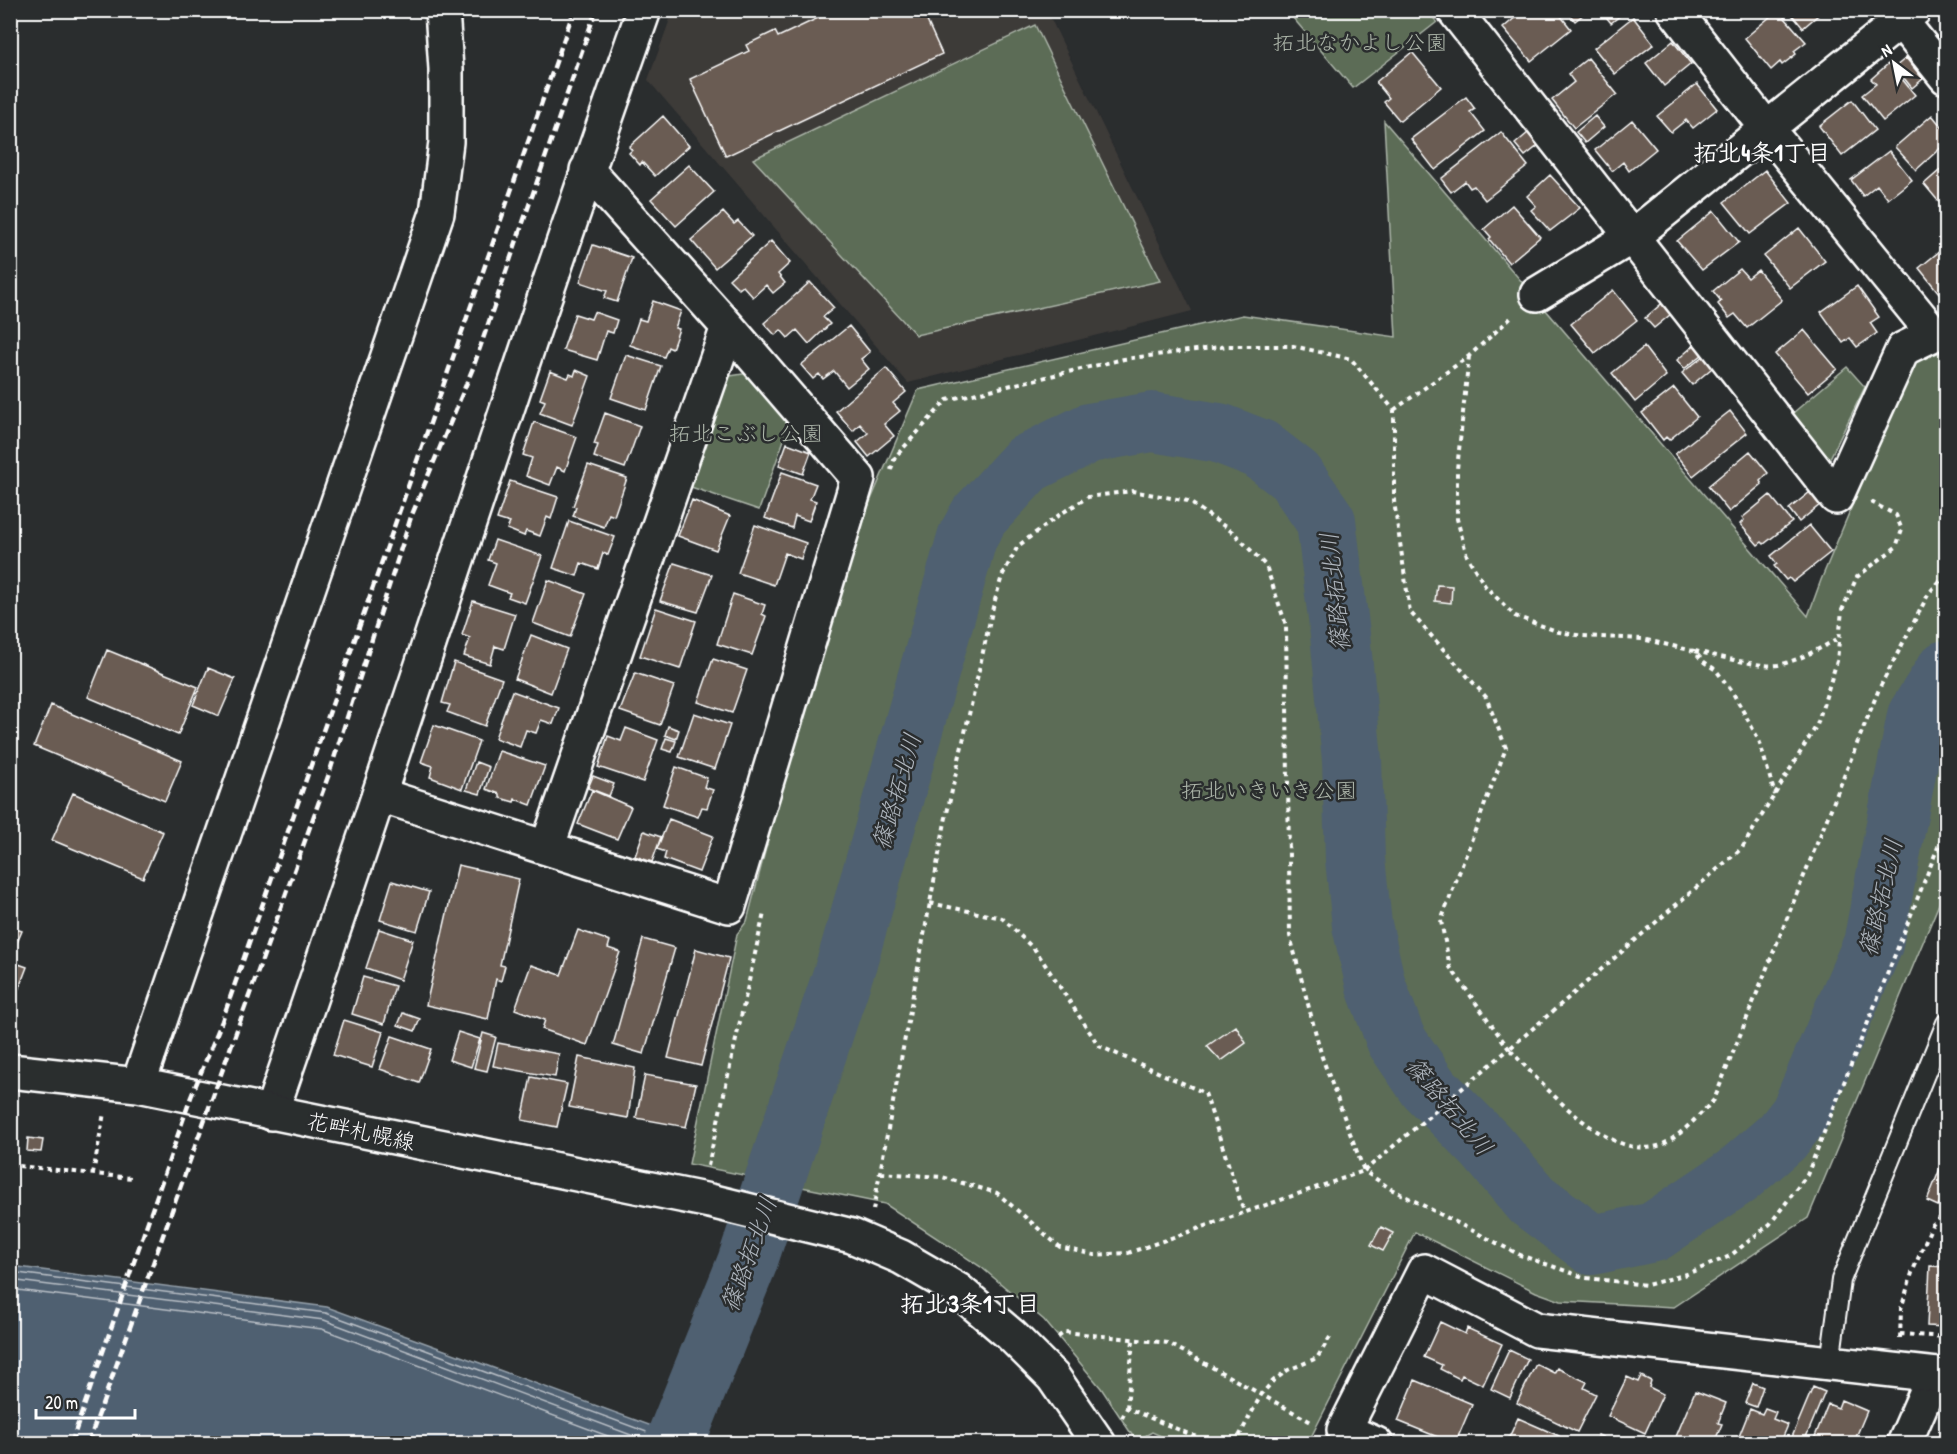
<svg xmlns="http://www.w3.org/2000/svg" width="1957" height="1454" font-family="'Patrick Hand','Klee One',sans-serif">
<rect width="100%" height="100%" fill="#2a2d2e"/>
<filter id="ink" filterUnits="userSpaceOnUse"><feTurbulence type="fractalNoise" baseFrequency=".0167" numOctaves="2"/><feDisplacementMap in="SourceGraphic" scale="12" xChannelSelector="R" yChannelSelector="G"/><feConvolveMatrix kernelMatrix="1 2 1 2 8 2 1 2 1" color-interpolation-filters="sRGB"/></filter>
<g filter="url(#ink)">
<path fill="#3e3b39" d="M788,10L790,13L795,10L1047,11L1192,311L908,383L648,80L673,11Z"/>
<path fill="#5b6c56" stroke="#adb6aa" stroke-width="1.5" d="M1287,11H1427L1437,22L1353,88Z
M1035,25L1160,281L916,335L753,159Z
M1384,121L1808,616L1821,580L1913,360L1946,351V887L1808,1218L1674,1307L1561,1301L1536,1292L1415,1232L1308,1443H1177L1152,1432L1136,1441L1101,1388L1044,1320L981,1267L885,1204L689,1164L737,934L747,921L801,713L864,516L918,390L1243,315L1396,337Z
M1847,367L1865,387L1826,466L1787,418Z
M749,373L790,423L759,510L688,486L724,377Z"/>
<path fill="#4f6071" stroke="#95a0aa" stroke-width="1.5" d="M11,1266L327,1307L698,1443H11Z"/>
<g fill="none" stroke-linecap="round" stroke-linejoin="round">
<path stroke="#b9bfc6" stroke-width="1.5" d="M10,1272L326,1313L679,1444
M10,1280L324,1320L655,1444
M10,1289L322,1329L629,1444"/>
<path stroke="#4f6071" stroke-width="60" d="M674,1444L747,1263L847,962L967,538L979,516L1027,464L1089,433L1152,422L1219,433L1260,449L1295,476L1326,521L1340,634L1352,760L1355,859L1362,925L1376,986L1396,1040L1428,1087L1486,1146L1532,1200L1592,1245L1654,1232L1737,1176L1782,1137L1800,1114L1873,944L1917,716L1946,670"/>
</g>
<path fill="#6b5c52" stroke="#fff" stroke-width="1.5" d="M835,10H922L942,54L726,156L690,79L749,51L746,45L775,31L778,37Z
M1524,10H1556L1571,29L1531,61L1503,28Z
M1566,10H1589L1575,21Z
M1603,10H1627L1611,23L1602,12Z
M1778,10L1806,42L1794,51L1796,54L1782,65L1780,62L1771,70L1745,38Z
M1788,10H1824L1803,28Z
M1633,17L1654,44L1615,74L1594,48Z
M1673,41L1691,64L1664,86L1646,63Z
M1412,52L1441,87L1400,121L1384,102L1389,98L1376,82Z
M1588,58L1617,94L1574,128L1552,100L1574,82L1568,74Z
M1906,58L1923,79L1912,88L1895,67Z
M1889,63L1915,95L1883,121L1862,95L1876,84L1871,79Z
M1697,84L1717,109L1693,128L1686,120L1671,132L1657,116Z
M1466,97L1475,109L1470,112L1485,131L1435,170L1411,139Z
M1852,100L1875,130L1842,156L1819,126Z
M1932,115L1946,132V143L1916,170L1895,147Z
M663,116L689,146L655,176L642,162L640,165L629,153L632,150L629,147Z
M1595,116L1604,127L1585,143L1576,132Z
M1632,120L1656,149L1629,171L1623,162L1612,171L1595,150Z
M1501,132L1528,166L1485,200L1474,186L1470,188L1465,181L1451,192L1441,179Z
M1529,132L1539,145L1525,156L1515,144Z
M1889,151L1912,180L1888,199L1877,185L1863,196L1851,180Z
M689,165L714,192L676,226L651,199Z
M1946,165V206L1944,208L1924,184Z
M1765,170L1791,203L1750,234L1724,202Z
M1550,175L1580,208L1550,231L1531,210L1536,206L1527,196Z
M1512,205L1540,237L1509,263L1489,239L1491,237L1484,229Z
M1714,211L1739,242L1702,270L1677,241Z
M723,212L734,224L738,221L752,236L715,268L691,240Z
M1799,228L1825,261L1790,288L1764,256Z
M771,241L790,263L778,274L785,283L773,293L766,285L753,297L743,286L739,289L729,279Z
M593,245L632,258L617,302L604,298L607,291L580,282Z
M1946,246V288L1939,293L1919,268Z
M1740,269L1748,278L1758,270L1782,300L1747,328L1735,314L1729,318L1718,304L1721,301L1713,291Z
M810,282L834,308L823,317L830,324L809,344L797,330L788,338L781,330L775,335L764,323Z
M1857,286L1879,317L1870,323L1877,333L1857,347L1850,338L1843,343L1821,312Z
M1613,290L1637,320L1595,353L1571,324Z
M1667,299L1676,310L1654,328L1645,318Z
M653,301L681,311L675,328L679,329L672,349L668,347L664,357L630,345L639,319L646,321Z
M594,312L617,320L613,333L606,331L597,360L563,350L575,314L591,319Z
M849,326L870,352L861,359L869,369L847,387L834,371L823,379L819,374L813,379L801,365Z
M1804,330L1837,369L1808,393L1775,354Z
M1699,341L1707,351L1684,369L1677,360Z
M1644,347L1666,376L1635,402L1612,373Z
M1709,352L1718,363L1692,385L1682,373Z
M626,355L661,366L646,410L611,398Z
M886,368L906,392L893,403L900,411L884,424L894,436L869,457L857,442L868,433L860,424L853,431L836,411Z
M576,370L590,376L572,425L540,413L545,401L540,399L550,371L568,378L570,374L574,376Z
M1674,388L1697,417L1669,440L1666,437L1663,440L1642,413Z
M1730,411L1747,433L1693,476L1675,454Z
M605,413L640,426L625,468L594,457L598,445L594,444Z
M534,422L577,437L565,471L557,467L550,485L526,476L532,458L523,455Z
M787,443L811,452L803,474L779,465Z
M1750,451L1768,473L1760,481L1762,484L1729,512L1708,486Z
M588,465L627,478L614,516L609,514L604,527L573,516L576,507L573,506Z
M782,472L816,484L810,499L816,501L809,521L795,516L792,528L765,518Z
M510,481L558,497L551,519L547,517L540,536L526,531L524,536L507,529L510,523L497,519Z
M1815,488L1826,500L1799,522L1789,509Z
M1770,495L1792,522L1764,544L1762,542L1758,545L1740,524L1744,520L1742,518Z
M692,500L730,516L716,550L678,536Z
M569,521L615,537L608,555L603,553L598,569L581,563L577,576L553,568Z
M755,525L806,543L801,559L785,553L774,585L738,573Z
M1809,525L1831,552L1793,582L1789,578L1786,580L1774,566L1777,564L1771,556Z
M495,540L542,556L525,603L508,597L510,593L488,585L496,563L488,560Z
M674,563L712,575L698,612L660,601Z
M548,580L586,594L570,637L533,623Z
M1437,585L1452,586L1451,603L1435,601Z
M733,594L765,605L762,614L766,616L752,655L717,644Z
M473,601L515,614L504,649L495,646L490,664L464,656L470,638L462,635Z
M656,608L696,621L680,669L640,656Z
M531,635L567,649L551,693L515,679Z
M107,650L198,687L178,735L88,697Z
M713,659L747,670L732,713L698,702Z
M454,662L502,679L485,726L447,712L450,705L442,703Z
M208,668L235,679L219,716L193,705Z
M635,673L674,686L660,725L620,711Z
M512,691L559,708L553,724L541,720L536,733L526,730L520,747L495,738Z
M51,705L182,761L165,801L34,746Z
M694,713L730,725L715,769L679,757Z
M434,725L479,741L462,789L430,777L433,766L421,762Z
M668,726L679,730L676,739L665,735Z
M626,728L658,740L643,782L598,767L608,736L621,741Z
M666,738L676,741L672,752L662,749Z
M499,751L545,766L531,805L515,799L514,802L500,798V794L486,789Z
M476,762L489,767L480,794L466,790Z
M676,767L707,778L704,787L713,790L707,808L702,807L698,817L663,805Z
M593,776L614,784L609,796L588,788Z
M592,790L631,807L617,839L578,824Z
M73,793L163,832L143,878L52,840Z
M669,819L713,836L699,872L664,859L666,852L657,849Z
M644,831L661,837L652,862L635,856Z
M458,865L519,879L500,965L505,966L501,981L496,979L488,1019L426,1005Z
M392,881L429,892L417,931L380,920Z
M10,927L22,931L13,952L10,951Z
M379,929L413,940L400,980L366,968Z
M578,930L610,941L608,948L620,952L587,1045L542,1029L545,1020L515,1009L531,965L561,975Z
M643,939L675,948L644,1054L613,1045Z
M696,949L729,958L701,1066L668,1058Z
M10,961L27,967L14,1001L10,1000Z
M363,977L395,986L384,1024L352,1014Z
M403,1013L420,1019L415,1031L398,1025Z
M344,1020L383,1032L372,1067L333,1055Z
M1236,1026L1246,1043L1221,1061L1207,1046Z
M458,1032L480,1039L471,1067L449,1060Z
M483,1033L496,1037L487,1071L474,1068Z
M392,1036L431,1049L419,1083L380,1069Z
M498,1043L559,1054L555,1077L493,1066Z
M579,1057L635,1068L628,1118L569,1107Z
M645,1075L696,1084L686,1127L636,1118Z
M531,1077L567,1084L557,1127L522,1120Z
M28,1138L43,1140L41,1152L27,1151Z
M1946,1154V1187L1938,1206L1927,1201Z
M1381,1227L1393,1233L1383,1251L1371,1245Z
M1930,1266L1946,1267V1327L1927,1326Z
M1440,1322L1465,1334L1467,1328L1502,1344L1483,1385L1462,1375L1460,1379L1440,1369L1442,1365L1424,1357Z
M1509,1350L1528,1359L1510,1398L1491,1389Z
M1536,1364L1554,1373L1557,1368L1587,1382L1584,1388L1596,1394L1577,1432L1517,1403Z
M1641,1376L1651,1381L1649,1387L1663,1394L1645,1433L1608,1416L1627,1377L1638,1382Z
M1415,1380L1472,1404L1455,1444L1398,1421Z
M1753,1383L1763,1387L1756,1407L1745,1403Z
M1813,1387L1825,1392L1804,1442L1792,1437Z
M1695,1391L1726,1403L1718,1423L1722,1424L1714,1443L1710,1441L1709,1444H1673Z
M1841,1400L1867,1411L1853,1444H1812L1828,1404L1838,1408Z
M1765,1408L1776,1412L1773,1419L1788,1425L1780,1444H1736L1750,1409L1762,1414Z
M1518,1418L1559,1436L1556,1444H1506Z
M1598,1435L1617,1444H1594Z"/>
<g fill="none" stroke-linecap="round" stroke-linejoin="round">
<g stroke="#fff" stroke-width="22">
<path id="lane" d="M1830,1363L1841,1280L1946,1023"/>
</g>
<g stroke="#fff" stroke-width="38">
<path id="street" d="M1454,10L1836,497L1903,349L1934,334L1767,129L1674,10
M1892,10L1946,77
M1537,294L1633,236L1914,10
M380,795L729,906L858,478L728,327L587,170
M547,848L728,327
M271,1113C398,747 514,376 644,10
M1904,1444L1934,1375"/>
</g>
<g stroke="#fff" stroke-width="38">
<path id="secondary" d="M10,1071L138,1085L710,1201L852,1236L901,1257L958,1290L1011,1335L1053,1377L1099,1444
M138,1085L437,213L446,142V69L442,10
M1376,1444L1344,1430L1424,1271L1537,1330L1946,1376"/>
</g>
<path stroke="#fff" stroke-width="4" stroke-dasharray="4.5 4.5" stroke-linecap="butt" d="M1469,356L1457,469V519L1467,556L1485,586L1515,616L1559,632L1583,636L1642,639L1694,651L1704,662L1716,670L1733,693L1759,740L1775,795
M1394,410L1469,356L1513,316
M891,470L895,457L947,400L1124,359L1228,346H1293L1351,359L1394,410V501L1410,612L1486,697L1506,748L1441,921L1450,967L1509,1049L1364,1171L1391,1189L1520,1255L1586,1278L1647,1285L1687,1274L1730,1256L1770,1224L1807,1175L1946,827
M1871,502L1896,515L1902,530L1896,547L1857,577L1842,610L1837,661L1817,725L1742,848L1509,1049C1541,1082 1608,1164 1661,1145C1680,1137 1699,1115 1714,1100L1879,689L1929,593L1946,574
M1695,651C1713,655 1762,668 1778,665C1800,660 1819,649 1839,638
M930,903L1002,918L1036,951L1099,1046L1205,1093L1244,1212
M10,1165L132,1178
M708,1166L764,913
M93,1174L104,1113
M873,1210L945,822L993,607L1002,576L1018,546L1059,515L1088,497L1132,491L1188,501L1234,533L1266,566L1286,625L1290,936L1322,1057L1364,1171L1128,1253L1094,1255L1060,1247L997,1193L942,1177L880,1173
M1900,1334L1946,1337
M1058,1337L1065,1332L1168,1343L1313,1423
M1900,1338L1901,1309L1912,1273L1932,1225L1946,1213
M1127,1408L1133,1340
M1122,1418L1127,1408L1213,1444
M1235,1444L1261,1395L1273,1381L1288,1370L1317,1358L1332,1334"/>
<use href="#lane" stroke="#2a2d2e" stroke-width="18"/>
<use href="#street" stroke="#2a2d2e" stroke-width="33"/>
<use href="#secondary" stroke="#2a2d2e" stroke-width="33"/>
<path stroke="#fff" stroke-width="4.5" stroke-dasharray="9 4.5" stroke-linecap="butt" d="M71,1444L191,1097L222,1021L574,10
M88,1444L330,771L411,517L473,368L596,10"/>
</g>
</g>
<g text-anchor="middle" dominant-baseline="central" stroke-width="5" stroke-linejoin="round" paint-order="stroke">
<g font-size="22" fill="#adb6aa" stroke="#2a2d2e">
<text x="1360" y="42">拓北なかよし公園</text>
<text x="746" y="433">拓北こぶし公園</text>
<text x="1269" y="790">拓北いきいき公園</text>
</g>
<g font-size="22" fill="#fff" stroke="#2a2d2e">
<text transform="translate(361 1131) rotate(12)">花畔札幌線</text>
</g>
<g font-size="24" font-weight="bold" fill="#fff" stroke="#2a2d2e">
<text x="1762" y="152">拓北4条1丁目</text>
<text x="970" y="1303">拓北3条1丁目</text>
</g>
<g font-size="24" font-style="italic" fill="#b0b7bf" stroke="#2a2d2e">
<text transform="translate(1334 592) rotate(-96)">篠路拓北川</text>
<text transform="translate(896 791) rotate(-74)">篠路拓北川</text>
<text transform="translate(1880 897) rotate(-77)">篠路拓北川</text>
<text transform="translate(1450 1106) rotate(50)">篠路拓北川</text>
<text transform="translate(748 1254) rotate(-70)">篠路拓北川</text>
</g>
</g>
<rect width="1957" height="1454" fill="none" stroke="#2a2d2e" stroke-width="36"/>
<rect x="18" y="18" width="1921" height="1418" fill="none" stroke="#fff" stroke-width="2" filter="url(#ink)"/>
<g transform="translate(1894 63) rotate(328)" stroke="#2a2d2e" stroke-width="4.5" paint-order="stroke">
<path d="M0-4.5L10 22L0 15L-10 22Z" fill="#ffffff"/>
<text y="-9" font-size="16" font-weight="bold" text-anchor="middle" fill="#ffffff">N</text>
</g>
<path d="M36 1409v9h99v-9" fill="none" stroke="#ffffff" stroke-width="3"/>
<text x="45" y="1409" font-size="18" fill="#ffffff" stroke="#2a2d2e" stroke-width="4.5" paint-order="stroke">20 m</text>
</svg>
